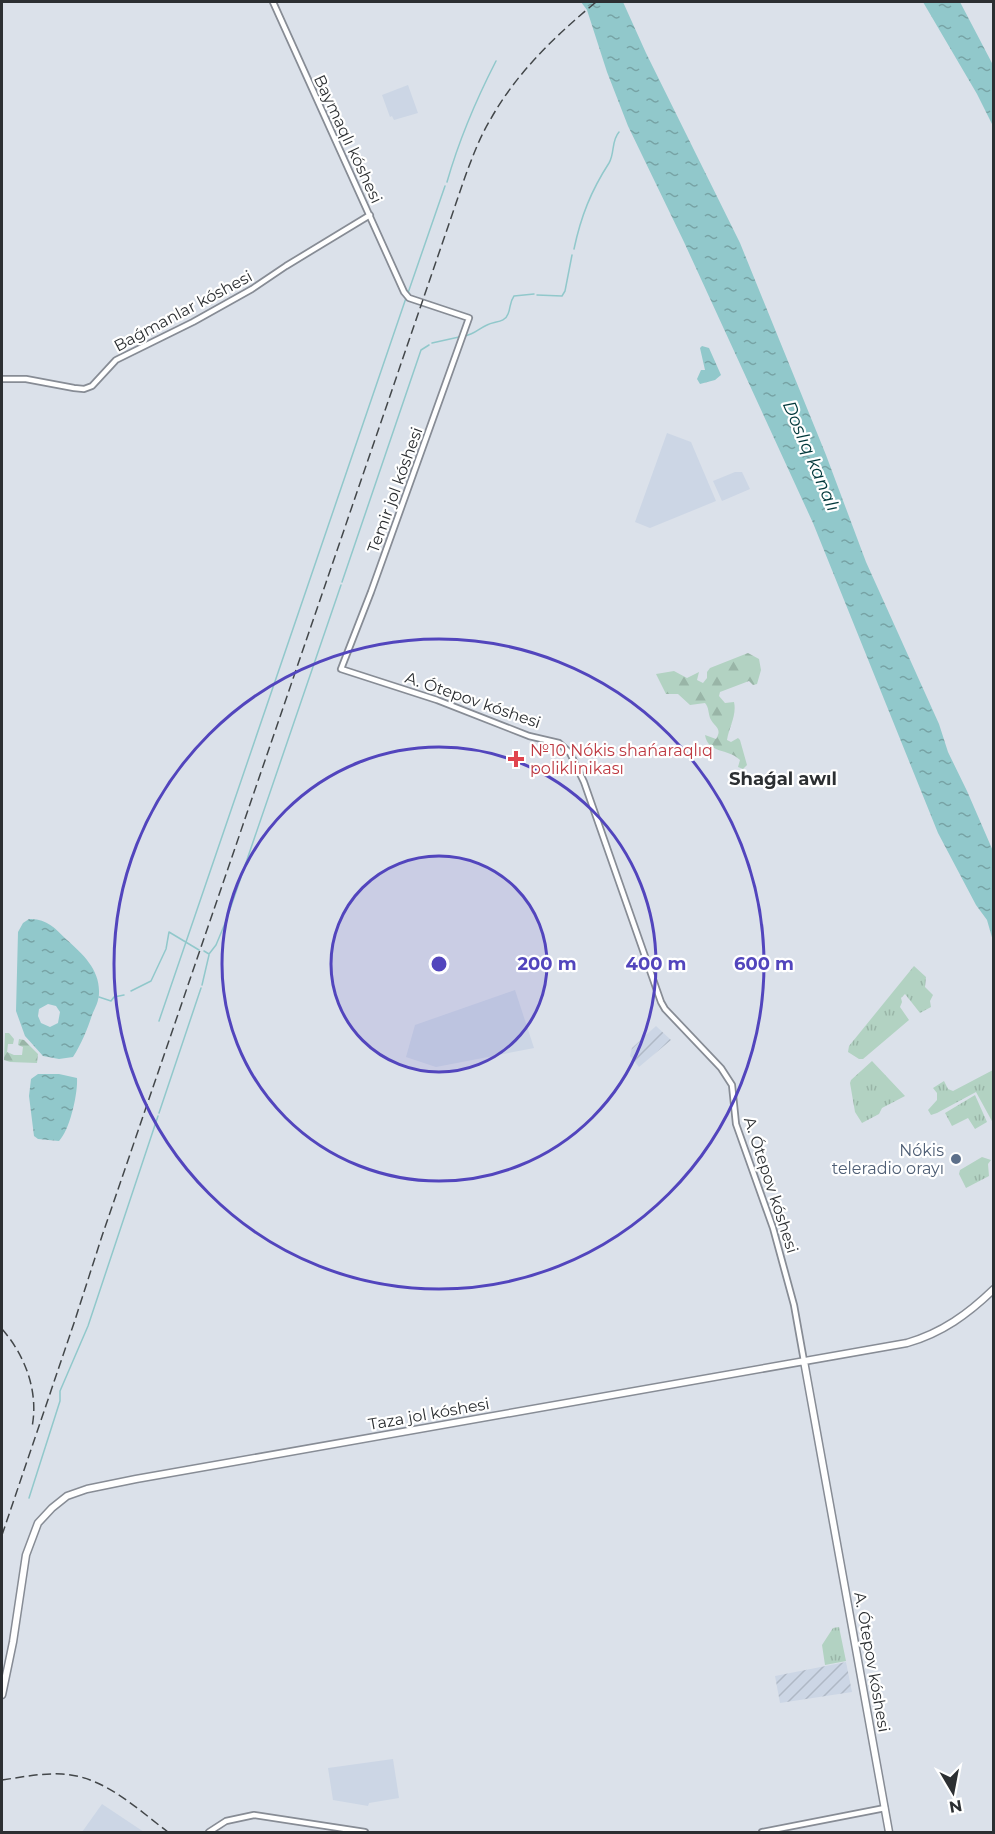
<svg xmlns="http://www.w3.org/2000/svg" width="995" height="1834" font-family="Montserrat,sans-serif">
<defs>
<pattern id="industrial-furrows" width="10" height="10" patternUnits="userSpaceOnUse" patternTransform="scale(1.5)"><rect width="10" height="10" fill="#ccd6e5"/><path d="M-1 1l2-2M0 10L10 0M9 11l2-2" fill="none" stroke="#afb8c5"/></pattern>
<pattern id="grass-tufts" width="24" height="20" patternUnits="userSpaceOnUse" patternTransform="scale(1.5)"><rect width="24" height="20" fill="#b2d2c2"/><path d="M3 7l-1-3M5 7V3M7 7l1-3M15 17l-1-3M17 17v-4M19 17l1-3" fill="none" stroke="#99b5a7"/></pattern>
<pattern id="forest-firs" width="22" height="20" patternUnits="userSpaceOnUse" patternTransform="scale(1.5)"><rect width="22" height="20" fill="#b2d2c2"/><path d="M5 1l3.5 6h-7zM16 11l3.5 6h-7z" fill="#99b5a7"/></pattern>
<pattern id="water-ripples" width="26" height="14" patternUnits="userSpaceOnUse" patternTransform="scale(1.5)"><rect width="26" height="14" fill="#91c8cb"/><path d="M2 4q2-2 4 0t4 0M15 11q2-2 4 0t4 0" fill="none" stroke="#77a3a5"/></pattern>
</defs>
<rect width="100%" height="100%" fill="#dbe1ea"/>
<path fill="#ccd6e5" d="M408,85L418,113L394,120L392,116L390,117L382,95Z
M667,433L691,442L716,501L650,528L635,522Z
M735,472H742L750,489L722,501L713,481Z
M515,990L534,1048L436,1067L406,1057L415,1025Z
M393,1759L399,1798L369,1803L368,1806L333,1800L328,1768Z
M102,1804L144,1832H82Z"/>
<path fill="url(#industrial-furrows)" d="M656,1026L671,1040L639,1067L630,1056L632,1048Z
M846,1662L852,1692L780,1703L775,1676Z"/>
<path fill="url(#grass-tufts)" d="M914,966L926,977L925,987L933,995L930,1001L931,1007L920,1013L905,994L901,998L902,1002L900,1007L909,1020L863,1059H859L848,1052L849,1046Z
M872,1061L905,1096L882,1108L879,1114L862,1123L855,1112L850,1083L851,1080Z
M993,1070V1123L976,1092L937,1113L931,1115L928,1110L937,1100V1093L933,1088L944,1081L948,1089L953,1091Z
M975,1095L987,1122L975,1129L968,1118L952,1126L945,1113Z
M982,1157L991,1160L988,1164L989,1176L966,1188L959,1174L960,1170Z
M839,1627L846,1661L825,1665L822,1645L833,1628Z"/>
<path fill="url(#forest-firs)" d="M748,653L759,659L761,670L757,684L753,685L749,681L720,692L719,696L725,703L734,702C737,715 729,727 727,740L731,742L738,738L740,740L747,765L743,769L738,767L740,760C728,748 708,754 705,735L716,739C723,728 714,727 710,718C708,712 709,708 705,703L690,705L678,694H666L656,674L674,671L687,678L699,672L697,680L703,683L707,678V672L710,668Z
M5,1033H9L14,1039L13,1044H8L7,1052L14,1055H22L23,1047L18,1045L19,1039L24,1040L38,1054L37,1063L10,1062L4,1060Z"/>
<path fill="url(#water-ripples)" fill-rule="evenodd" d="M581,2H623L646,53L740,243L826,455L866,562L939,724L948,752L967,791L993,851V941L987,920L976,905L938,833L813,523L684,242L628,126L607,72L587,10Z
M923,2H960L993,65V126L977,94Z
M702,346L709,348L721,375L715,380L700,384L697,379L701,370H705L700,348Z
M29,919C46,918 55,928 67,940C83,954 100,970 99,993C99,1001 95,1008 92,1015C87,1030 82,1043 73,1057L59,1059L43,1056L25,1036L16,1011L18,932L23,923ZM48,1004L56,1006L60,1012L58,1023L50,1027L41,1023L38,1016L39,1009Z
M38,1074H59L77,1078C78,1093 70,1130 59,1141L38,1139L34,1136L29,1096L31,1079Z"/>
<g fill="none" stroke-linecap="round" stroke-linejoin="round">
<path stroke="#91c8cb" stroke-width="1.5" d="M447,182C459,140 476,100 496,61
M574,249C581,216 591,191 609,163C615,153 611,141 619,132
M408,293L445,186
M537,295L562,296L565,291L572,255
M465,336C475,334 478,329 487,325C494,321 505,323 508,314C511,308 509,303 514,296L534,294
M432,343L459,337
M342,582L421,350L429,345
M204,951L209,954L216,945L226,921L341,585
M202,985L209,955
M131,991L151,981L166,949L169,932L199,950
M99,997L111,1001L114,997L124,995
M159,1021L406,298
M159,1113L201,988
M29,1498L60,1401V1391L88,1326L158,1116"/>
<g stroke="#878c95" stroke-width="8">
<path id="minor" d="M273,2L404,292L409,298L469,318L371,592L341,669L437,700L529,736L559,743L570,753L584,782L661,1002L665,1009L721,1068L732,1085L736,1124L773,1228L794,1305L804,1361
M2,379H26L74,388L84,389L92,386L116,360L193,322L252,289L286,266L370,215
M209,1832L226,1821L254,1815L365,1832
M762,1832L885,1808"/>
</g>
<g stroke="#878c95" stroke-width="9">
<path id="major" d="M804,1361L889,1832
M2,1695L13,1642L26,1555L38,1523L52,1508L67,1496L87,1489L136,1479L907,1343C942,1333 968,1314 994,1289"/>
</g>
<use href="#minor" stroke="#fff" stroke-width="4.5"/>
<use href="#major" stroke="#fff" stroke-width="6"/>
<path stroke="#43474a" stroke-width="1.5" stroke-dasharray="9 4.5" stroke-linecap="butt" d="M2,1329C25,1355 39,1392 32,1427
M2,1535L75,1320L102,1236L465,177C472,158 479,139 489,122C516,73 554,37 596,2
M2,1780C22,1777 42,1773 62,1774C104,1776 137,1809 168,1832"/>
</g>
<circle cx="439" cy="964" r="108" fill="#5245bd" fill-opacity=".12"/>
<g fill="none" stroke="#5245bd" stroke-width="3">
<circle cx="439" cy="964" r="108"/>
<circle cx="439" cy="964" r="217"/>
<circle cx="439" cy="964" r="325"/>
</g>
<path fill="#e0444e" stroke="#fff" stroke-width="2" d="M513 750h6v6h6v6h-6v6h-6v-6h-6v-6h6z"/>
<circle fill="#5c6f8a" stroke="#fff" stroke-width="2" cx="956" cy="1159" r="6"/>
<g text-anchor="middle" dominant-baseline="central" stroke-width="4.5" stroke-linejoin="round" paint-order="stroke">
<g font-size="16" fill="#2c2f32" stroke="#fff">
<text transform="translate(348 139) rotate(65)">Baymaqlı kóshesi</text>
<text transform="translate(183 311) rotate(-28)">Baǵmanlar kóshesi</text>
<text transform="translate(395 490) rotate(-70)">Temir jol kóshesi</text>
<text transform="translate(473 700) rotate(19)">A. Ótepov kóshesi</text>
<text transform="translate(771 1185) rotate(72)">A. Ótepov kóshesi</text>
<text transform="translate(429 1414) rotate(-10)">Taza jol kóshesi</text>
<text transform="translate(872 1662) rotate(80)">A. Ótepov kóshesi</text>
</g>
<g font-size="16" fill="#be3a42" stroke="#fff" text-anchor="start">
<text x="530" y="750">№10 Nókis shańaraqlıq<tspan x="530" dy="18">poliklinikası</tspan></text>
</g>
<g font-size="16" fill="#4e5e75" stroke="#fff" text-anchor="end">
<text x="944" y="1150">Nókis<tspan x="944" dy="18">teleradio orayı</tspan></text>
</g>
<g font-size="18" font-style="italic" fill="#01383b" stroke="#fff">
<text transform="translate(811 456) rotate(67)">Doslıq kanalı</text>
</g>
<g font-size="18" font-weight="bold" fill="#2c2f32" stroke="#fff">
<text x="783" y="779">Shaǵal awıl</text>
</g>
</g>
<circle cx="439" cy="964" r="9" fill="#5245bd" stroke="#fff" stroke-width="3"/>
<g font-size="18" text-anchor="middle" font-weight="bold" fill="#5245bd" stroke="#fff" stroke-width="4.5" stroke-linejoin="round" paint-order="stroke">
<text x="547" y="970">200 m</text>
<text x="656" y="970">400 m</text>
<text x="764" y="970">600 m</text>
</g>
<rect width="995" height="1834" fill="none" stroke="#2c2f32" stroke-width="6"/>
<g transform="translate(953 1792) rotate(170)" stroke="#ffffff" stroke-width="4.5" paint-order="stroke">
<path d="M0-4.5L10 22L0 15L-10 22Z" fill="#2c2f32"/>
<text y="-9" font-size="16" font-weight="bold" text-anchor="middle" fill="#2c2f32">N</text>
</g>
</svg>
